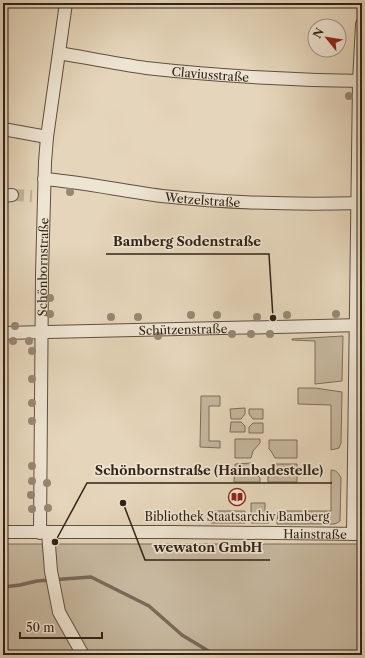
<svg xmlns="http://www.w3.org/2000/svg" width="365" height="658" font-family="'Libre Caslon Text',serif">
<rect width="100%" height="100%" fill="#e5d5ba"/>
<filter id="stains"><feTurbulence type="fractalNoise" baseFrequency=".005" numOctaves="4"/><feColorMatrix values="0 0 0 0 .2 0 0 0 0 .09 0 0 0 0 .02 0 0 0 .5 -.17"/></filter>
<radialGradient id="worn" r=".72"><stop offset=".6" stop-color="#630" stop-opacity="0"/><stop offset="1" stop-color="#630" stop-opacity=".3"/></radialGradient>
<path fill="#c6b79e" stroke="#7c6d5a" d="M343,336L342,381L315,384V341L292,340V339Z
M298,388H315L342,392L341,443L339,448L331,450V405L298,404Z
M201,396H220V406H209V441H220V448L200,447Z
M245,408V414L241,419H231L230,409Z
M249,409H263V419H253L249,414Z
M231,422H241L245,426V432H230Z
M253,423H263V433H249V427Z
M235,439H260V443L253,451L251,458H235Z
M269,440H297V458H275L271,451L269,449Z
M251,463L253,470L260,478V482H234L235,464Z
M275,464H297V482H268V472L271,471Z
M331,470C336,470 339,473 341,478L340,521L337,523L334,524H277L278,511H331Z
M251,503H265V511H269V523H251Z
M211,511H245V523H211Z
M3,544H362V655H3Z"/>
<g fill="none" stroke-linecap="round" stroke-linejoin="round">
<path stroke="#786958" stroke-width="3.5" d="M3,587L20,585L37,581L91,577L149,606L182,635L215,655"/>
<path stroke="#c1b199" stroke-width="12" stroke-dasharray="12 6" stroke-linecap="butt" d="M12,195L32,196"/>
<g stroke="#5e5040" stroke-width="14">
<g id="minor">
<path id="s1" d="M59,53C88,58 117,64 146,68C218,76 290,80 362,81"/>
<path d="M3,129L47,137"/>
<path id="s2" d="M44,179C83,182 122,191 162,196C228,203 295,205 362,203"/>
<path d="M3,196L12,195"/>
<path id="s3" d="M3,333L362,325"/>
<path id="s4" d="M3,532H173L362,534"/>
<path id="s5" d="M40,533L42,274L45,162L47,137L66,3"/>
<path d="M48,533L51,571L59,612L83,655"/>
<path d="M353,534L359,81L362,24"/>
</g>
</g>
<use href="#minor" stroke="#eee4d2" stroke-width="12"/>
</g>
<g fill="#968773">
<circle cx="349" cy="96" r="4"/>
<circle cx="70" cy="192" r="4"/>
<circle cx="50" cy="298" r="4"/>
<circle cx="50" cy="314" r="4"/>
<circle cx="336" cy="314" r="4"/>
<circle cx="191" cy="315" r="4"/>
<circle cx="217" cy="315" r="4"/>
<circle cx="287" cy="315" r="4"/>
<circle cx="111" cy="317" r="4"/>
<circle cx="138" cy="317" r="4"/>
<circle cx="257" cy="317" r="4"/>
<circle cx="15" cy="326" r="4"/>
<circle cx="232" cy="334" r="4"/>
<circle cx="251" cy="334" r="4"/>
<circle cx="270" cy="334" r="4"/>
<circle cx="158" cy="336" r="4"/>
<circle cx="13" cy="341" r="4"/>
<circle cx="29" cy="341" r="4"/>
<circle cx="32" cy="351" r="4"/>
<circle cx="32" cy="379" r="4"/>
<circle cx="32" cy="403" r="4"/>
<circle cx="32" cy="421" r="4"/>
<circle cx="32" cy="466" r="4"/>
<circle cx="32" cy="481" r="4"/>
<circle cx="47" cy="483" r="4"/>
<circle cx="31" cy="495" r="4"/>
<circle cx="48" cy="508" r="4"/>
<circle cx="32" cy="509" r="4"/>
</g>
<defs>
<g id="library-ring" transform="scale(0.9)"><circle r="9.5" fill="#eee4d2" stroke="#8f2418" stroke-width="1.5"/><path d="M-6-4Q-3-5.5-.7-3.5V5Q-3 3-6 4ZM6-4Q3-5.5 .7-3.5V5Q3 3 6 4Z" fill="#8f2418"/></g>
</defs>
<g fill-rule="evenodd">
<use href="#library-ring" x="237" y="497"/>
</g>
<g text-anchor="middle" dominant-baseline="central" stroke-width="3.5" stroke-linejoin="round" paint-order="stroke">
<g font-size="12" fill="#312317" stroke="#eee4d2">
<text stroke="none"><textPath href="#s1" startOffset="153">Claviusstraße</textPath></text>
<text stroke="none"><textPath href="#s2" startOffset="160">Wetzelstraße</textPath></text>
<text stroke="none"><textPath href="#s5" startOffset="266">Schönbornstraße</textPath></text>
<text stroke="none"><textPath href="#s3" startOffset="180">Schützenstraße</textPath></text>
<text stroke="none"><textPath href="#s4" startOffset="312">Hainstraße</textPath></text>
</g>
<g font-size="12" fill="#312317" stroke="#eee4d2">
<text x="237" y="516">Bibliothek Staatsarchiv Bamberg</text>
</g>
</g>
<path fill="none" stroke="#312317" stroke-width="1.5" d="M273 318L269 254H106M55 542L87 483H332M123 503L145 560H270"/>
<g fill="#312317" stroke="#eee4d2" stroke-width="1.5">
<circle cx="273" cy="318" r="4"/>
<circle cx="55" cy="542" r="4"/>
<circle cx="123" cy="503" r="4"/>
</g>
<g font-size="13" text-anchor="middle" font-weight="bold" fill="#312317" stroke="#eee4d2" stroke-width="3.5" stroke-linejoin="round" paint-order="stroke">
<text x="187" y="246">Bamberg Sodenstraße</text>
<text x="209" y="475">Schönbornstraße (Hainbadestelle)</text>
<text x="208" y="552">wewaton GmbH</text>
</g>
<rect width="365" height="658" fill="none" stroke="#e5d5ba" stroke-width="16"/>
<rect x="4" y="4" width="357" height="650" fill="none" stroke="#312317" stroke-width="2"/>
<rect x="8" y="8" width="349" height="642" fill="none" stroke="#312317"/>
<g transform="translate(327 38) rotate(300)"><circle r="19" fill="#eee4d2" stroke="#a29787"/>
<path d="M0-3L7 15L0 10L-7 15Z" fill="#8f2418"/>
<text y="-6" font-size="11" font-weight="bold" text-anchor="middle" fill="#312317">N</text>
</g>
<path d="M20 632v6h82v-6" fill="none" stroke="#312317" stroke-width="2"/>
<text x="26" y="632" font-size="12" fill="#312317" stroke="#eee4d2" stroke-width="3" paint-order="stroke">50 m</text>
<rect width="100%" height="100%" filter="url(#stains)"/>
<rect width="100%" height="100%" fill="url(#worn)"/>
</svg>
